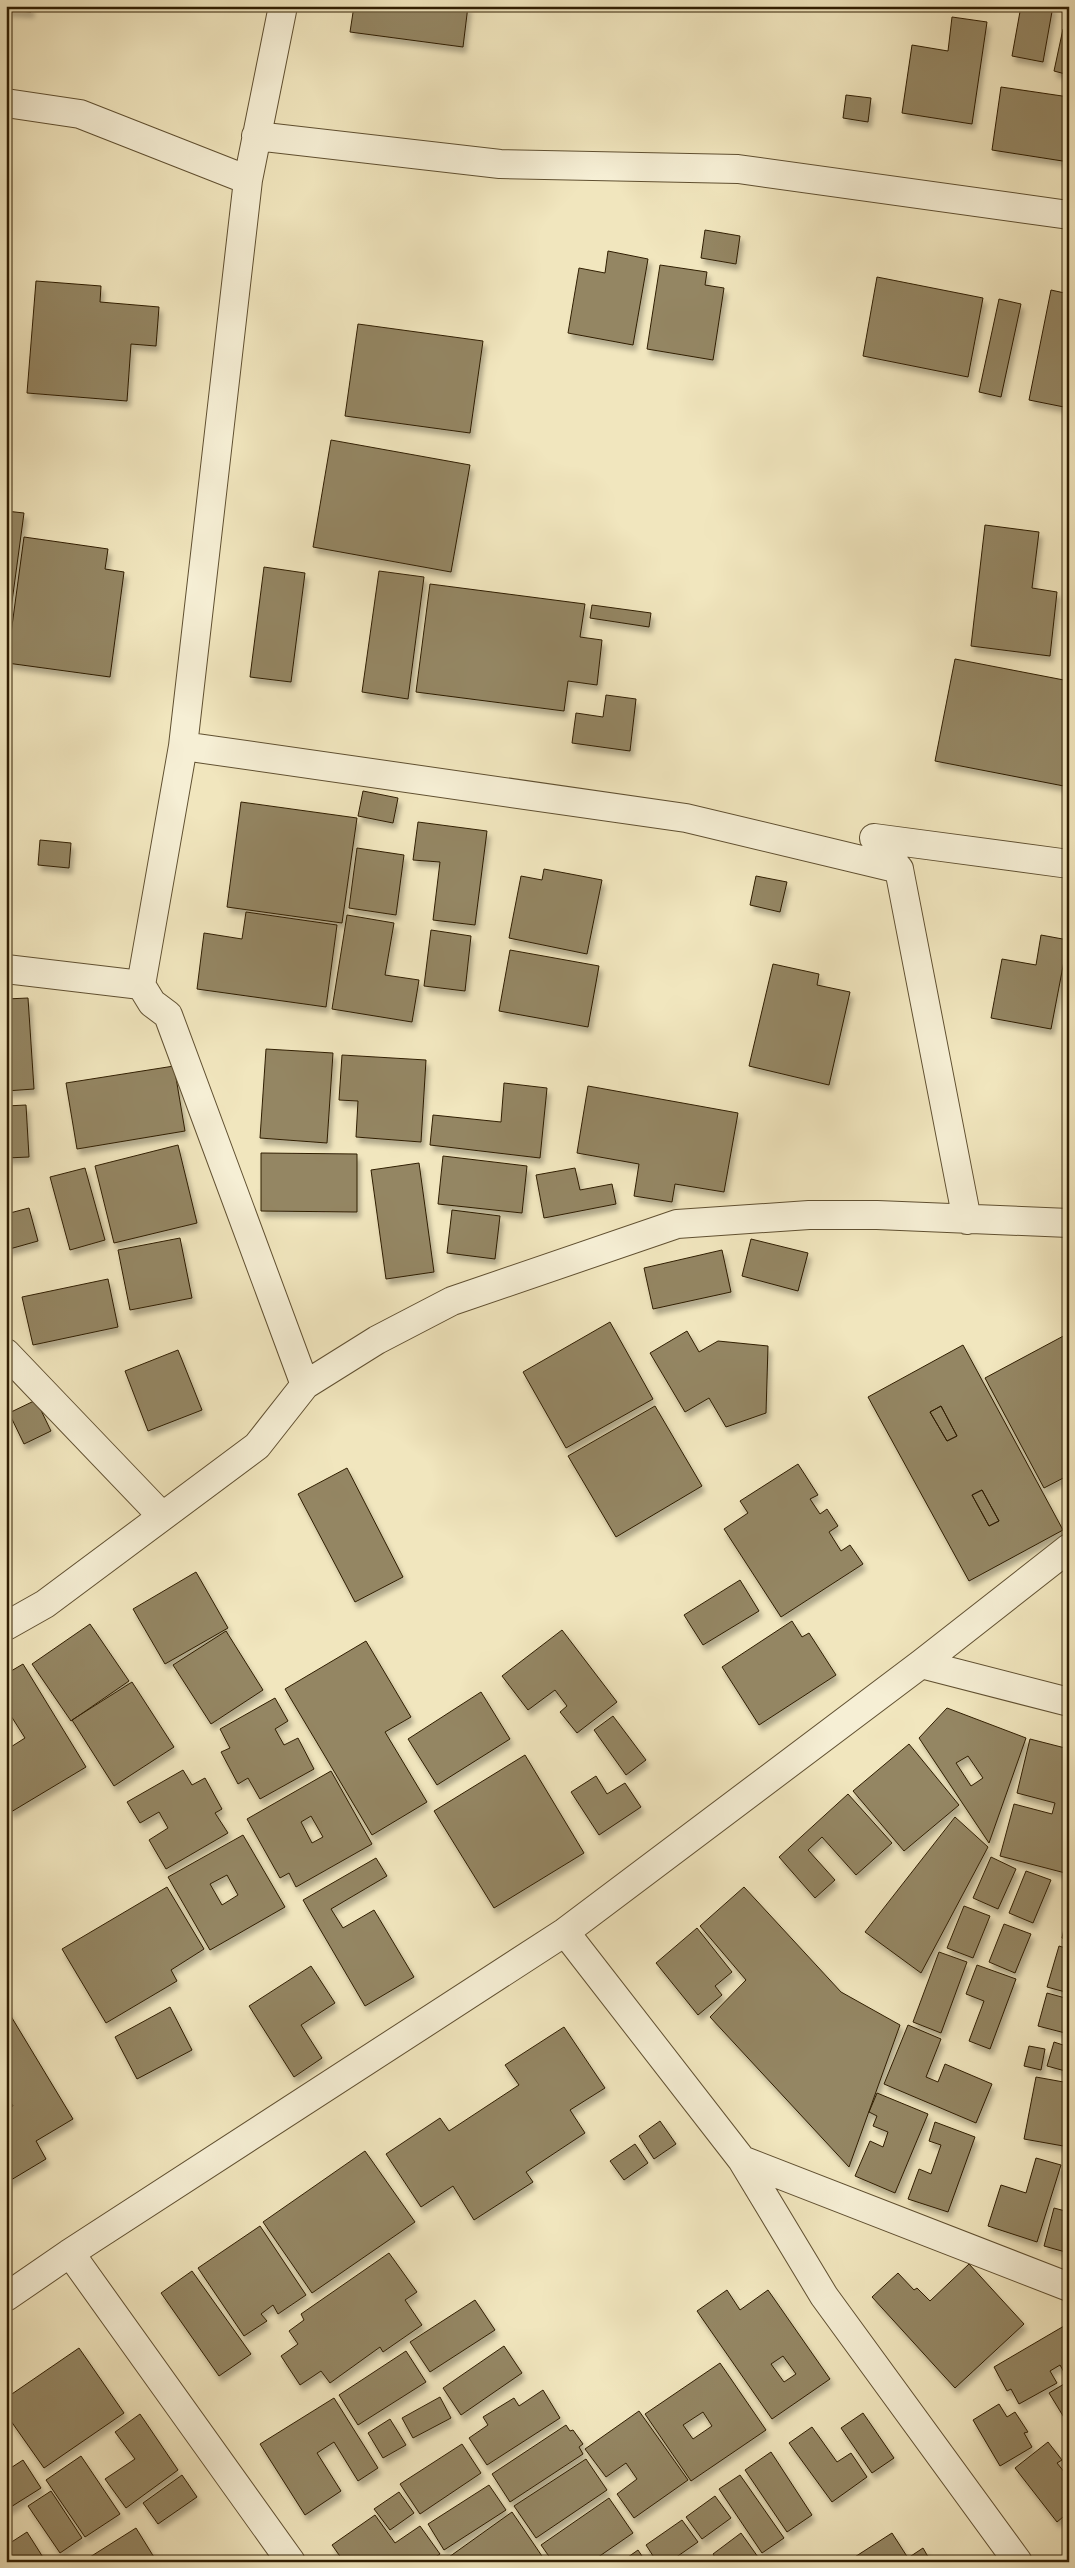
<svg xmlns="http://www.w3.org/2000/svg" width="1075" height="2568" font-family="'IM FELL DW Pica',serif">
<defs>
<filter id="shadow"><feDropShadow dx="3" dy="5.5" stdDeviation="2.5" flood-color="#0004"/></filter>
</defs>
<rect width="100%" height="100%" fill="#f1e6be"/>
<filter id="stains"><feTurbulence type="fractalNoise" baseFrequency=".004" numOctaves="4"/><feColorMatrix values="0 0 0 0 .2 0 0 0 0 .09 0 0 0 0 .02 0 0 0 .5 -.17"/></filter>
<radialGradient id="worn" r=".72"><stop offset=".6" stop-color="#630" stop-opacity="0"/><stop offset="1" stop-color="#630" stop-opacity=".3"/></radialGradient>
<path fill="#948664" stroke="#301e02" fill-rule="evenodd" filter="url(#shadow)" d="M6,6H31V12L6,10Z
M354,6H468L463,47L350,32Z
M1021,6H1053L1043,62L1012,56Z
M952,17L987,22L972,124L902,113L912,45L948,51Z
M1063,29L1069,30V75L1054,71Z
M1001,87L1069,97V162L992,150Z
M846,95L871,98L868,122L843,118Z
M705,230L740,236L736,264L701,258Z
M608,251L648,259L633,345L568,333L579,268L605,273Z
M660,265L707,272L705,285L724,288L713,360L647,349Z
M877,277L983,298L968,377L863,356Z
M36,281L101,286L100,302L159,307L156,346L131,344L127,401L27,393Z
M1051,290L1069,294V408L1029,400Z
M999,299L1021,304L1001,397L979,392Z
M358,324L483,341L470,433L345,416Z
M331,440L470,465L451,572L313,547Z
M6,511L24,513L6,646Z
M985,525L1039,532L1032,588L1057,592L1050,656L971,646Z
M24,537L108,549L105,569L124,572L110,677L7,663Z
M264,567L305,573L291,682L250,677Z
M379,571L424,577L408,699L362,692Z
M430,584L585,604L580,637L602,640L597,685L568,681L564,711L416,692Z
M592,605L651,613L649,627L590,618Z
M955,659L1069,681V787L935,761Z
M606,695L636,699L630,751L572,743L576,713L603,717Z
M363,791L398,798L393,823L358,816Z
M241,802L357,818L342,923L227,907Z
M418,822L487,831L475,925L433,920L440,862L413,860Z
M40,840L71,843L69,868L38,865Z
M357,848L404,855L396,915L349,908Z
M544,869L602,880L587,954L509,938L521,876L542,880Z
M756,876L787,882L780,912L750,905Z
M246,912L337,925L326,1007L197,989L204,933L242,939Z
M347,915L394,923L385,975L419,980L412,1022L332,1009Z
M431,930L471,936L465,991L424,986Z
M1041,935L1068,940L1051,1029L991,1018L1002,959L1036,965Z
M510,950L599,966L588,1027L499,1011Z
M773,964L819,974L817,985L850,992L829,1085L749,1066Z
M28,998L34,1089L6,1091V999Z
M266,1049L333,1053L327,1143L260,1138Z
M342,1055L426,1060L421,1142L356,1137L358,1101L339,1100Z
M174,1066L185,1131L77,1149L66,1083Z
M504,1083L547,1088L540,1158L430,1145L433,1115L501,1122Z
M588,1086L738,1113L724,1192L675,1184L672,1202L634,1196L639,1164L577,1153Z
M26,1105L29,1157L6,1158V1106Z
M178,1145L197,1223L114,1243L95,1166Z
M261,1153L357,1154V1212L261,1211Z
M443,1156L527,1166L522,1213L438,1204Z
M419,1163L434,1272L386,1279L371,1170Z
M85,1168L105,1240L70,1250L50,1177Z
M575,1168L580,1190L612,1184L616,1204L544,1218L536,1175Z
M29,1208L38,1241L6,1250V1214Z
M452,1210L500,1216L495,1259L447,1253Z
M180,1238L192,1298L130,1310L118,1250Z
M751,1239L808,1253L798,1291L742,1276Z
M722,1250L731,1292L653,1309L644,1268Z
M108,1279L118,1327L33,1345L22,1297Z
M610,1322L653,1399L566,1448L523,1372Z
M687,1331L699,1352L718,1341L768,1346L766,1413L726,1427L709,1398L685,1412L650,1353Z
M1069,1333V1475L1044,1488L985,1378Z
M963,1345L1063,1530L969,1581L868,1397ZM941,1406L957,1436L947,1441L930,1412ZM982,1490L999,1521L989,1526L972,1495Z
M178,1350L202,1410L148,1431L125,1371Z
M36,1400L51,1431L24,1444L9,1413Z
M655,1406L702,1486L616,1537L568,1456Z
M941,1406L957,1436L947,1441L930,1412Z
M798,1464L818,1495L810,1499L820,1514L827,1509L838,1526L829,1532L841,1551L850,1545L863,1564L781,1617L724,1529L748,1513L740,1501Z
M347,1468L403,1577L355,1602L298,1494Z
M982,1490L999,1521L989,1526L972,1495Z
M196,1572L228,1628L165,1664L133,1609Z
M740,1580L759,1611L703,1645L684,1615Z
M792,1621L802,1637L809,1633L836,1675L759,1725L722,1667Z
M90,1624L129,1681L71,1721L32,1664Z
M562,1630L617,1702L577,1733L560,1712L567,1706L555,1690L528,1710L502,1676Z
M226,1631L263,1690L211,1724L173,1665Z
M366,1641L411,1717L385,1732L427,1802L372,1835L285,1689Z
M23,1664L86,1767L11,1812L6,1805V1750L25,1738L6,1708V1674Z
M132,1682L174,1747L114,1786L72,1720Z
M481,1692L510,1739L437,1785L408,1739Z
M275,1698L288,1721L275,1729L284,1745L298,1738L314,1769L260,1799L248,1778L238,1784L221,1752L230,1748L220,1729Z
M947,1708L1026,1738L989,1843L919,1738ZM968,1756L983,1778L971,1786L956,1763Z
M613,1716L646,1760L626,1775L594,1730Z
M1030,1739L1069,1749V1874L1000,1856L1014,1804L1052,1814L1055,1803L1017,1793Z
M909,1744L959,1805L904,1851L853,1791Z
M525,1755L584,1853L494,1908L434,1811Z
M183,1770L192,1785L205,1778L222,1809L215,1813L228,1833L166,1869L149,1840L168,1828L159,1812L140,1823L127,1802Z
M331,1771L372,1844L296,1887L289,1873L280,1878L247,1819ZM311,1816L323,1837L312,1843L301,1822Z
M596,1776L607,1794L625,1783L641,1807L599,1835L571,1792Z
M848,1794L892,1843L856,1875L822,1837L808,1850L835,1880L815,1898L779,1857Z
M955,1817L988,1847L921,1973L865,1932Z
M243,1835L285,1907L210,1950L168,1877ZM227,1875L238,1895L222,1905L210,1884Z
M991,1857L1016,1869L998,1909L973,1898Z
M376,1858L387,1876L331,1909L343,1928L374,1910L414,1977L365,2006L303,1900Z
M1026,1871L1051,1880L1033,1923L1009,1913Z
M167,1887L204,1949L171,1970L177,1981L106,2023L62,1949Z
M744,1887L841,1992L900,2025L849,2167L710,2017L746,1980L700,1926Z
M1069,1905V1940L1062,1938Z
M964,1906L990,1916L973,1958L947,1948Z
M1004,1924L1031,1934L1015,1973L989,1962Z
M697,1928L732,1972L715,1986L722,1995L698,2015L656,1963Z
M1059,1946L1069,1949V1993L1047,1987Z
M939,1952L967,1962L941,2033L913,2022Z
M977,1965L1016,1979L990,2049L969,2041L984,2001L966,1994Z
M311,1966L335,2003L301,2025L322,2058L294,2077L249,2006Z
M1047,1993L1069,1999V2034L1038,2026Z
M170,2007L192,2050L137,2079L115,2037Z
M6,2008L73,2119L36,2141L46,2159L6,2183V2110L13,2106L6,2094Z
M908,2025L941,2039L926,2077L938,2082L945,2064L992,2084L976,2123L884,2084Z
M564,2027L605,2088L570,2110L585,2133L526,2172L533,2182L474,2220L453,2186L421,2207L386,2154L440,2118L449,2131L519,2085L505,2065Z
M1054,2042L1069,2047V2072L1047,2066Z
M1029,2046L1045,2049L1041,2070L1024,2066Z
M1036,2077L1069,2083V2147L1024,2139Z
M877,2093L928,2114L895,2193L855,2176L870,2141L883,2147L888,2132L873,2126L877,2116L869,2112Z
M660,2121L676,2144L654,2159L639,2136Z
M935,2122L975,2137L948,2212L908,2199L919,2169L931,2174L941,2145L929,2141Z
M635,2144L648,2163L624,2180L610,2161Z
M365,2151L415,2222L312,2293L263,2222Z
M1036,2158L1061,2165L1037,2242L988,2226L1001,2185L1026,2193Z
M1054,2208L1069,2212V2253L1044,2246Z
M260,2226L306,2295L278,2314L273,2305L261,2314L267,2321L244,2336L198,2268Z
M389,2253L417,2292L405,2300L422,2325L383,2352L380,2347L330,2383L321,2371L300,2385L281,2356L298,2344L289,2331L304,2320L301,2314Z
M969,2264L1024,2324L955,2388L872,2297L898,2273L914,2290L917,2288L930,2301Z
M192,2271L251,2354L219,2376L161,2293Z
M727,2290L740,2310L768,2290L830,2379L772,2419L697,2311ZM783,2356L796,2374L784,2382L771,2364Z
M475,2300L495,2330L430,2372L410,2342Z
M1064,2326L1069,2333V2381L1060,2365L1050,2371L1057,2383L1019,2404L1011,2389L1007,2391L994,2367Z
M504,2346L522,2373L461,2415L443,2388Z
M79,2348L124,2413L44,2468L6,2414V2398Z
M406,2351L426,2382L358,2425L339,2395Z
M720,2363L766,2430L691,2481L645,2414ZM703,2412L712,2426L693,2439L683,2425Z
M1069,2381V2417L1065,2419L1049,2393Z
M543,2390L560,2418L487,2465L469,2438L488,2425L483,2417L514,2398L519,2406Z
M440,2397L451,2418L413,2438L402,2418Z
M334,2398L378,2468L358,2481L334,2442L317,2453L341,2491L305,2515L260,2444Z
M999,2404L1007,2417L1015,2412L1028,2432L1024,2433L1032,2447L1000,2466L973,2420Z
M639,2411L688,2480L634,2518L617,2494L637,2479L626,2463L606,2477L585,2449Z
M863,2413L894,2458L872,2473L841,2428Z
M140,2414L178,2470L126,2508L105,2479L135,2459L115,2432Z
M390,2419L406,2445L383,2458L368,2433Z
M566,2425L570,2431L573,2430L583,2444L579,2447L583,2454L510,2502L492,2474Z
M812,2427L837,2462L851,2453L867,2477L832,2502L789,2443Z
M1048,2442L1062,2460L1057,2463L1069,2478V2512L1057,2522L1015,2468Z
M462,2444L481,2473L420,2514L400,2484Z
M771,2452L812,2515L787,2532L745,2470Z
M81,2456L120,2514L85,2537L46,2480Z
M586,2459L607,2490L536,2538L514,2506Z
M23,2460L41,2488L6,2510V2471Z
M182,2475L197,2497L158,2524L143,2503Z
M740,2475L784,2538L762,2553L719,2489Z
M489,2485L506,2510L444,2550L428,2524Z
M51,2491L82,2538L60,2553L28,2506Z
M399,2492L414,2513L390,2530L374,2509Z
M715,2496L731,2518L702,2539L686,2517Z
M609,2498L633,2533L591,2562H553L541,2545Z
M512,2512L546,2562H505L503,2559L498,2562H442Z
M375,2515L395,2543L420,2526L440,2554L428,2562H344L332,2545Z
M682,2520L698,2542L675,2558L678,2562H657L646,2545Z
M136,2528L157,2562H82Z
M27,2532L46,2562H6V2538L10,2543Z
M741,2533L758,2557L751,2562H718L713,2554Z
M892,2533L908,2558L923,2548L931,2562H847Z
M638,2550L646,2562H621Z"/>
<g fill="none" stroke-linecap="round" stroke-linejoin="round">
<g stroke="#605031" stroke-width="30">
<path id="minor" d="M283,6L248,180L183,746L141,985L152,1003L168,1015L305,1385
M6,103L80,114L248,180
M256,136L500,164L738,169L1069,215
M183,746L686,818L899,869L874,838L1069,864
M899,869L967,1220
M6,969L141,985
M6,1353L162,1516
M6,1626L45,1604L257,1446L305,1385L377,1340L452,1301L677,1224L809,1215H877L1069,1223
M921,1664L1069,1702
M565,1932L742,2160L1069,2287
M742,2160L824,2296L1018,2562
M70,2253L291,2562
M6,2297L70,2253L565,1932L921,1664L1069,1548"/>
</g>
<use href="#minor" stroke="#f6efd5" stroke-width="28"/>
</g>
<rect width="1075" height="2568" fill="none" stroke="#f1e6be" stroke-width="25"/>
<rect x="8" y="8" width="1060" height="2553" fill="none" stroke="#301e02" stroke-width="2.5"/>
<rect x="12" y="12" width="1050" height="2543" fill="none" stroke="#301e02"/>
<rect width="100%" height="100%" filter="url(#stains)"/>
<rect width="100%" height="100%" fill="url(#worn)"/>
</svg>
